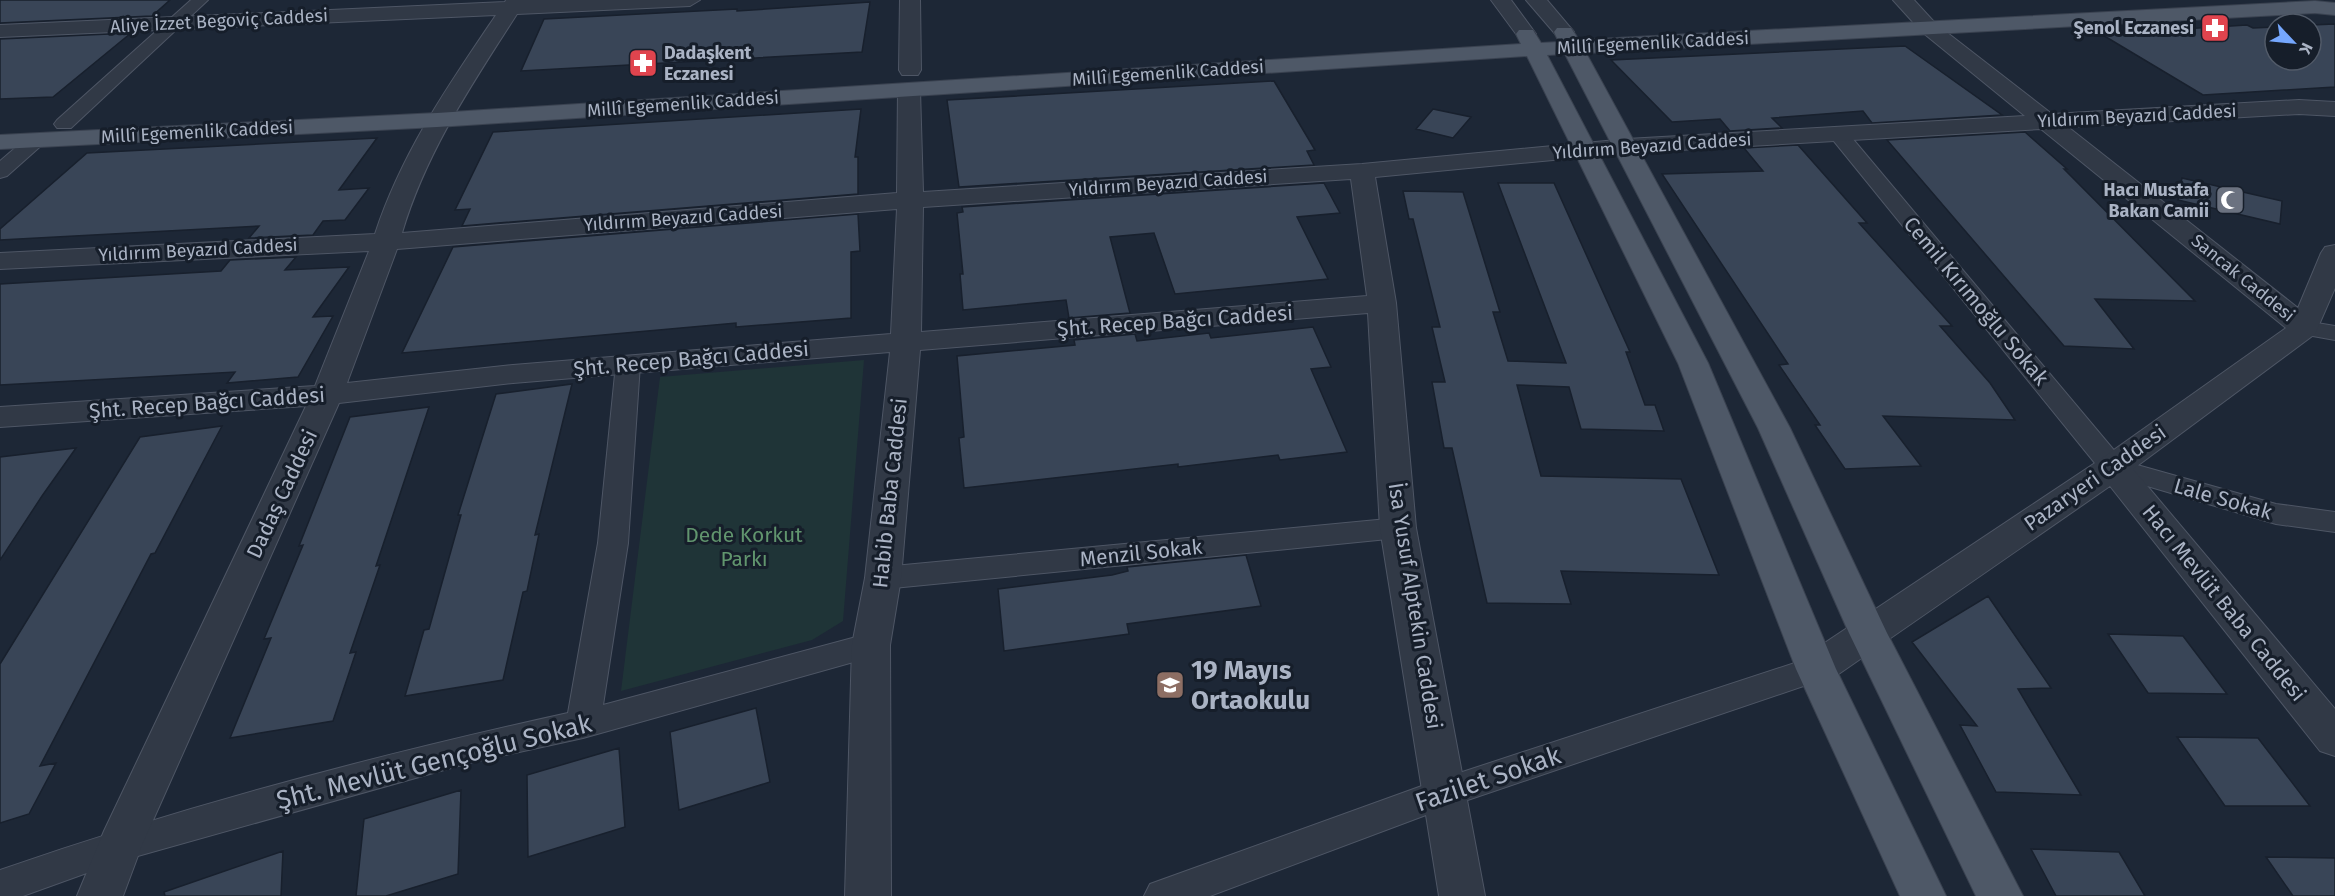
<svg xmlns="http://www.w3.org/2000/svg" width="2335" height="896" font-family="'Fira Sans',sans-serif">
<rect width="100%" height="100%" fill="#1d2736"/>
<path fill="#1f3437" d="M864,360L843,621L812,640L621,691L660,377Z"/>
<path fill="#394557" stroke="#18202d" stroke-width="1.5" d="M0,0H170L152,16L0,23Z
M870,2L862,52L521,71L544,19L737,9V11Z
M2335,24V87L2203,95L2101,34L2247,25L2253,28L2275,27V60H2311V25Z
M131,33L53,97L0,99V39Z
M1905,46L2002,115L1872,123L1863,111L1772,118L1782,128L1730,131L1720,119L1672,122L1611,60Z
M1274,81L1315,150L1307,151L1314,165L959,187L947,100Z
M861,109L855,157H858V194L462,226L470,209L455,210L493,132Z
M1433,109L1471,117L1453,138L1416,129Z
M2025,132L2067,169H2064L2195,301L2095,299L2134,349L2064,346L1887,140Z
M377,138L339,190L369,188L345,220L323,221L313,235L249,238L259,226L0,240V229L87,153Z
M1798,145L1867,223H1859L1952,326H1940L1990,383L2015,420L1883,416L1921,466L1845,469L1815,425H1820L1779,365L1788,364L1662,174L1763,171L1744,148Z
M2182,178L2282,201L2280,224L2178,200Z
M1324,183L1340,213L1297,217L1328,279L1175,294L1154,233L1110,237L1130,313L1069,318L1066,300L963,310L960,274H963L957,213L963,212L962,207Z
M1498,183H1554L1630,352H1626L1645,405H1655L1664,431L1581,429L1569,387L1517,385L1541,476L1681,479L1719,575L1561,571L1571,604L1487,603L1452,448H1444L1432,382H1445L1432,327H1440L1413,219H1409L1403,191L1463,192L1500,312H1493L1508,361L1566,363Z
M858,214L860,251L851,252V318L736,327V323L402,353L453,247Z
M296,257L285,270L349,267L313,317L333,316L298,377L227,383L235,372L0,385V284L221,271L230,260Z
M1313,327L1331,367L1311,369L1347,452L1280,460L1278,455L1178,467V464L964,488L959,438L964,437L957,356L1075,345L1074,340L1135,334L1137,341L1209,333L1211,338Z
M572,384L535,535L539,534L527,591L523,592L503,680L405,696L424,630L429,629L461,515H458L496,394Z
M429,407L376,566L380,565L350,653L356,652L333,721L230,738L271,638L264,639L303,545L299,546L350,417Z
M222,426L155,553L151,554L40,766L56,763L29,814L0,823V664L140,437Z
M76,448L42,496L0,560V457Z
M1246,555L1261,606L1127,624L1129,634L1004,651L998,589L1112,575L1128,571L1127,567Z
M1988,596L2051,688L2018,689L2081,795L1996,792L1960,725L1977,726L1912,642Z
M2108,634L2183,636L2227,694L2148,693Z
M756,708L770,782L679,810L670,732Z
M2177,737L2258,738L2310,806H2225Z
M619,748L625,827L528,857L527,775Z
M461,790L458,874L386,896H356L364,819Z
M2031,849L2119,852L2145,896H2056Z
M283,851L281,896H165L164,892Z
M2266,857L2335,858V896H2293Z"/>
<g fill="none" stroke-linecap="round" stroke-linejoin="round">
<g stroke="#4e5665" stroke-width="2">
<path id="minor" d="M191,0H208L71,128H57L54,124L57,120Z
M1840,130L1847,132L2123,461L2276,504L2335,512V532L2276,524L2103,473L1833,140L1830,136Z
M36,134L46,140L43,144L7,176L0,178V161L29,136Z
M2305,321L2335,326V340L2296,333L2293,328L2296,323Z
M628,356L637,359L640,364L628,543L603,705L871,633L882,636L887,645L882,654L583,738L469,763L120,861L23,896H0V870C185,806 376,755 568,713L598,543L616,364L619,359Z
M1398,518L1408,521L1412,528L1408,535L1398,538L883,589L872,586L868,578L872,570L883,567Z
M1816,656L1827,660L1832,669L1827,678L1450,806L1210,896H1144L1150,884L1444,778Z"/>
</g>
<g stroke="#4e5665" stroke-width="2">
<path id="tertiary" d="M506,0H700L690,6L517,14C472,84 426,152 402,233L897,193L898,90L901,85H917L920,90L923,192L1362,164L1627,139L2025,116L1922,32L1893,0H1914L1936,24L2052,114L2299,100L2335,102V116L2299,114L2068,127L2298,308L2321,253L2325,247L2335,245V288L2315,334L2133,469L2335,709V756L2320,751L2110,486L1830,680L1816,685L1802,680L1796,669L1802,658L2101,459L2286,328L2041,129L1627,153L1375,177L1396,303L1416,528L1485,896H1439L1380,528L1368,313L920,350L901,578L890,645L891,896H845L852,645L865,578L890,352L513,383L339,403L142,845L123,896H77L104,831L306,406L0,427V407L315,386L369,251L0,269V253L375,234C402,152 448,86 496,15L0,37V25L505,2ZM1351,179L1367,296L921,332L923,207ZM897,209L891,334L513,365L347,383L397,249Z
M900,0H920L921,70L918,75H902L899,70Z
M1491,0H1511L1536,34L1533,38H1519Z
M1526,0H1547L1574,32L1571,36H1557Z"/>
</g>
<g stroke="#3a4250" stroke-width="2">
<path id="primary" d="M2315,1L2335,3V15L2315,13L1586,53L1790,428L1887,633L2023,896H1976L1849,633L1758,428L1565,54L1547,55L1708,363L1836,669L1946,896H1900L1796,669L1678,363L1527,56L437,127L0,149V135L437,113L1521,44L1516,34L1519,30H1533L1541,43L1559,42L1554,32L1557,28H1571L1579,40Z"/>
</g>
<use href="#minor" fill="#313946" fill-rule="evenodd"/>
<use href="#tertiary" fill="#313946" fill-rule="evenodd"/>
<use href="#primary" fill="#4e5867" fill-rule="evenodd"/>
</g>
<defs>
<g id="pharmacy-square" transform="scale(1.5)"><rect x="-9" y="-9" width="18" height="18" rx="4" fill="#e0444e" stroke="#161e2a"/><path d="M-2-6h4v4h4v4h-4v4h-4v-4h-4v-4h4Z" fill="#fff"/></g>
<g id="mosque-square" transform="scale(1.5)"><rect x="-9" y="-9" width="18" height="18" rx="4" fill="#6b7280" stroke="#161e2a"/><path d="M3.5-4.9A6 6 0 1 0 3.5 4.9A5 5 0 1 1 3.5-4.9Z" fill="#fff"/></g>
<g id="school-square" transform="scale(1.5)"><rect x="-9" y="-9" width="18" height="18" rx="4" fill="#8d6e63" stroke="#161e2a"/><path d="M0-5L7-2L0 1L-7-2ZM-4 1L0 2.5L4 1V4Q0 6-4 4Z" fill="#fff"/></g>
</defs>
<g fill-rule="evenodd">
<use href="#pharmacy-square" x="2215" y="28"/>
<use href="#pharmacy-square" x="643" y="63"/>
<use href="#mosque-square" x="2230" y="200"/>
<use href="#school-square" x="1170" y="685"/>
</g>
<g text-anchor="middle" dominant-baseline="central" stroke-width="6" stroke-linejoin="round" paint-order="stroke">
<g font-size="18" fill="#aab3c4" stroke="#161e2a">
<text transform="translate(219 21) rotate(-3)">Aliye İzzet Begoviç Caddesi</text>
<text transform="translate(1653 43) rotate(-3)">Millî Egemenlik Caddesi</text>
<text transform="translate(1168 73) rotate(-4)">Millî Egemenlik Caddesi</text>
<text transform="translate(683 104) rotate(-4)">Millî Egemenlik Caddesi</text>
<text transform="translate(2137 116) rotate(-3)">Yıldırım Beyazıd Caddesi</text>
<text transform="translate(197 132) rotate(-3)">Millî Egemenlik Caddesi</text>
<text transform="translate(1652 146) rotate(-4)">Yıldırım Beyazıd Caddesi</text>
<text transform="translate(1168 183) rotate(-4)">Yıldırım Beyazıd Caddesi</text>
<text transform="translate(683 218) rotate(-4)">Yıldırım Beyazıd Caddesi</text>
<text transform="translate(198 250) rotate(-3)">Yıldırım Beyazıd Caddesi</text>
<text transform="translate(2243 278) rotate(39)">Sancak Caddesi</text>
</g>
<g font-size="18" font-weight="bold" fill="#aab3c4" stroke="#161e2a" text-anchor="end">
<text x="2194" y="28">Şenol Eczanesi</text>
<text x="664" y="53" text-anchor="start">Dadaşkent<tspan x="664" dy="21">Eczanesi</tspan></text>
<text x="2209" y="190">Hacı Mustafa<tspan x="2209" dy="21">Bakan Camii</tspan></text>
</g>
<g font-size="21" fill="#aab3c4" stroke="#161e2a">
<text transform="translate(1976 301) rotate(50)">Cemil Kırımoğlu Sokak</text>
<text transform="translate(1175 321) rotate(-4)">Şht. Recep Bağcı Caddesi</text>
<text transform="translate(691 359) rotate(-5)">Şht. Recep Bağcı Caddesi</text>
<text transform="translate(207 403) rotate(-4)">Şht. Recep Bağcı Caddesi</text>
<text transform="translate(2095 478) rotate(-35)">Pazaryeri Caddesi</text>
<text transform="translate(890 493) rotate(-84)">Habib Baba Caddesi</text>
<text transform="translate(282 494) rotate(-65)">Dadaş Caddesi</text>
<text transform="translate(2223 499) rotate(16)">Lale Sokak</text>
<text transform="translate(1141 553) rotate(-6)">Menzil Sokak</text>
<text transform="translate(2224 603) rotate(51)">Hacı Mevlüt Baba Caddesi</text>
<text transform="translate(1415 606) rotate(81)">İsa Yusuf Alptekin Caddesi</text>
</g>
<g font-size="21" fill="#61956e" stroke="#161e2a">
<text x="744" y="535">Dede Korkut<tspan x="744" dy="24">Parkı</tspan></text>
</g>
<g font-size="26" font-weight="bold" fill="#aab3c4" stroke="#161e2a" text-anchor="start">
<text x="1191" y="670">19 Mayıs<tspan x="1191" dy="30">Ortaokulu</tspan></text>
</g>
<g font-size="26" fill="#aab3c4" stroke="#161e2a">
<text transform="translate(434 762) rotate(-14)">Şht. Mevlüt Gençoğlu Sokak</text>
<text transform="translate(1488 779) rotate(-19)">Fazilet Sokak</text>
</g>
</g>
<g transform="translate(2293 42) rotate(116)"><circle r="28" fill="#161e2a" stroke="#515a68" stroke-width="1.5"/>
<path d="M0-4.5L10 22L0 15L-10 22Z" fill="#75a7fe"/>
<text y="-9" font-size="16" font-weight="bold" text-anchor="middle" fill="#aab3c4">K</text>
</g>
</svg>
